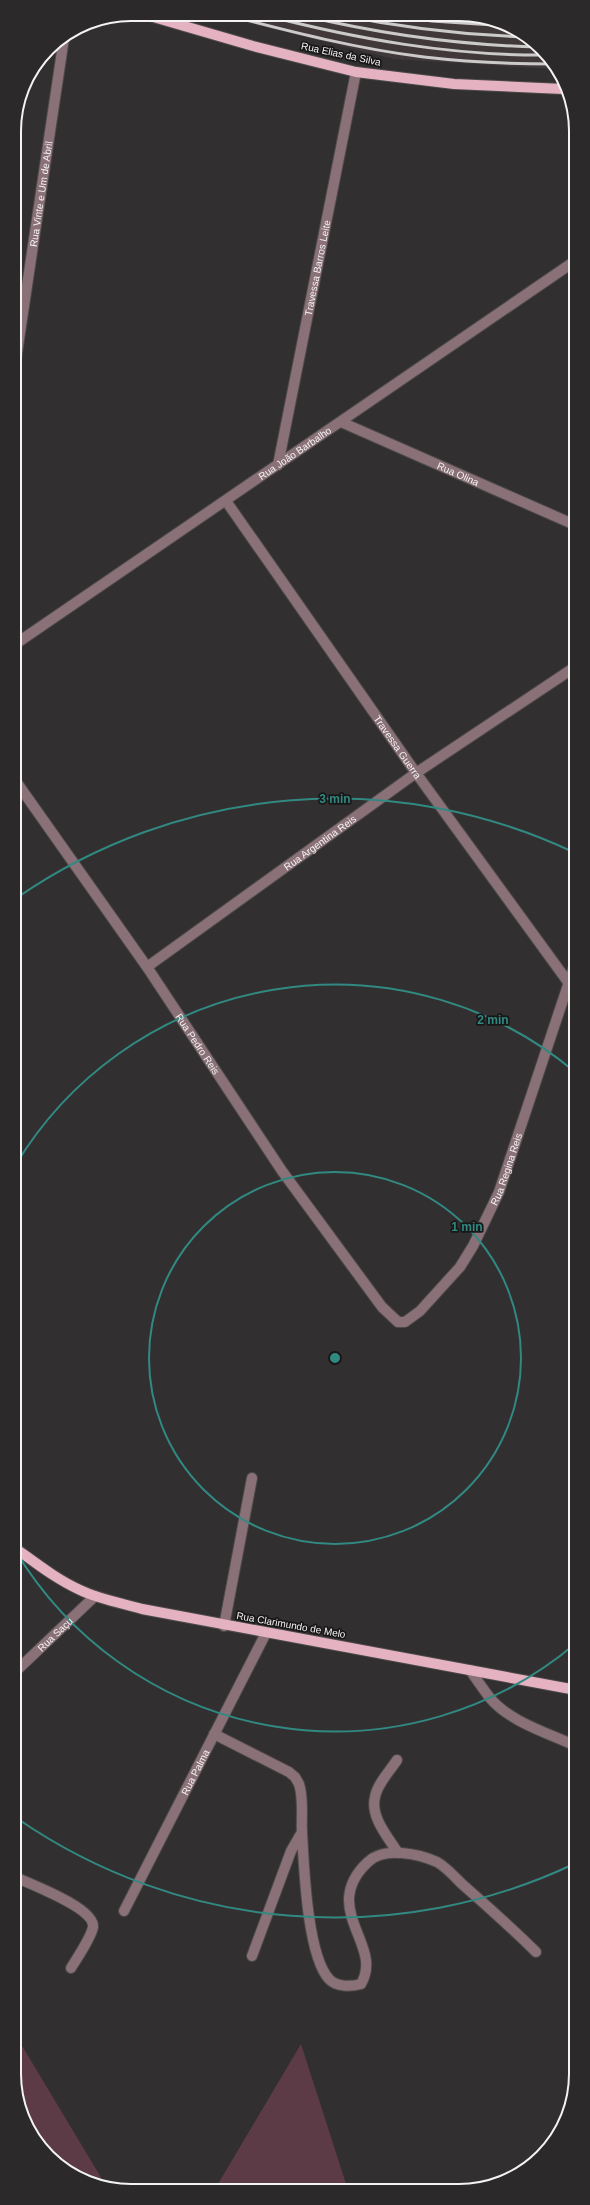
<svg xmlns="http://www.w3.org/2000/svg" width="590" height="2205" font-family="Helvetica,sans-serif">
<rect width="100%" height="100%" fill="#322f30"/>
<path fill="#41383a" d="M217,15L482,16L518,30L547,54L554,69L394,59Z"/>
<path fill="#5c3b46" d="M15,2034L108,2189L48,2157L26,2126L15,2090Z
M301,2044L348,2190L215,2189Z"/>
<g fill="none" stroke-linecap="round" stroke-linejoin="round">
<g stroke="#4d4a4b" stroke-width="12">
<g id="minor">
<path id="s1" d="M14,373L64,38"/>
<path id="s2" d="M341,422L575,525"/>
<path id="s3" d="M278,465L356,72"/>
<path id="s4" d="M226,501L416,773L568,982L575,988"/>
<path id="s5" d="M14,645L575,261"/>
<path id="s6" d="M15,780L147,967L282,1171L382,1307L398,1322H405L420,1311L460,1267L473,1246L499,1192L575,964"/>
<path id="s7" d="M147,967L416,773L575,667"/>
<path d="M224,1626L252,1478"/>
<path d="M470,1670C477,1680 483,1689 490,1698C510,1722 548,1733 576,1746"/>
<path id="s8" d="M15,1672L95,1596"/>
<path d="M214,1734L289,1772L295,1777L299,1784C304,1799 301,1817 302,1833C304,1866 307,1955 329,1979C336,1987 351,1987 361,1984C378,1955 348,1930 349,1898C350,1883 357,1872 368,1862C384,1846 419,1854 437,1862C446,1867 455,1877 462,1884C487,1906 512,1928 536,1952"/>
<path d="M397,1760C390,1771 377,1784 375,1797C370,1817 388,1837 398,1853"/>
<path d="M15,1877C30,1884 95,1908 93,1927C91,1938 77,1958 71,1968"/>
<path id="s9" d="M124,1911L266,1633"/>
<path d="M252,1956L291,1851L302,1832"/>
</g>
</g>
<g stroke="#4d4a4b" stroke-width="12">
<path id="major" d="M143,14L253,46L356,72L454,84L563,89
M15,1548C36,1563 56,1579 80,1590C99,1599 121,1603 142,1609L576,1690"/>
</g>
<use href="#minor" stroke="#8a7178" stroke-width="10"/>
<use href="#major" stroke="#e4b2c1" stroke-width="10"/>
<path stroke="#ccc9ca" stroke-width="3" d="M227,15C292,32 358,49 424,57C467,62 509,64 552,64
M264,15C357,39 451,56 548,55
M301,15C380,34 458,45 538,47
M341,15C403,28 464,35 527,37
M395,16L432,21L509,26"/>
</g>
<g fill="none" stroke="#318982" stroke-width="2">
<circle cx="335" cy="1358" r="186"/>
<path d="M575 1644A373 373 0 0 1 15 1550M15 1166A373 373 0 0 1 575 1072"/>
<path d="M576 1863A559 559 0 0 1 18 1819M18 897A559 559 0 0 1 571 851"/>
</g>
<g text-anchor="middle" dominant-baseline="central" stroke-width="3.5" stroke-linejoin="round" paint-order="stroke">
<g font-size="10" fill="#f4f2f2" stroke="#191718">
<text transform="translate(341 54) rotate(12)">Rua Elias da Silva</text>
<text stroke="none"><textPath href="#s1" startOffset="181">Rua Vinte e Um de Abril</textPath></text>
<text stroke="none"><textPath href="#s3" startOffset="201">Travessa Barros Leite</textPath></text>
<text stroke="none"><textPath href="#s5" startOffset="340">Rua João Barbalho</textPath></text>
<text stroke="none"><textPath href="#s2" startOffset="128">Rua Olina</textPath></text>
<text stroke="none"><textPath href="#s4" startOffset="300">Travessa Guerra</textPath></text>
<text stroke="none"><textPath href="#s7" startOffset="213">Rua Argentina Reis</textPath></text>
<text stroke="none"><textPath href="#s6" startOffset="321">Rua Pedro Reis</textPath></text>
<text stroke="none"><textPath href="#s6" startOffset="858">Rua Regina Reis</textPath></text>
<text transform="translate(291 1625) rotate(10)">Rua Clarimundo de Melo</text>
<text stroke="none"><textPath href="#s8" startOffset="55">Rua Saçu</textPath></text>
<text stroke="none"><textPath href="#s9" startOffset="156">Rua Palma</textPath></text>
</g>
</g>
<path d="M0 0H590V2205H0ZM131 21H459A110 110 0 0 1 569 131V2074A110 110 0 0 1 459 2184H131A110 110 0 0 1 21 2074V131A110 110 0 0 1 131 21Z" fill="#2b2929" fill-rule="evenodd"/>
<path fill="none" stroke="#f4f2f2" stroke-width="2" d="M131 21H459A110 110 0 0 1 569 131V2074A110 110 0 0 1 459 2184H131A110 110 0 0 1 21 2074V131A110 110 0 0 1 131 21Z"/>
<circle cx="335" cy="1358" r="6" fill="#318982" stroke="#191718" stroke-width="2"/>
<g font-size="12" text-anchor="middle" font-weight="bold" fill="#318982" stroke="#191718" stroke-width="3.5" stroke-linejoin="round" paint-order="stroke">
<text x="335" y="803">3 min</text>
<text x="493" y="1024">2 min</text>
<text x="467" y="1231">1 min</text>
</g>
</svg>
